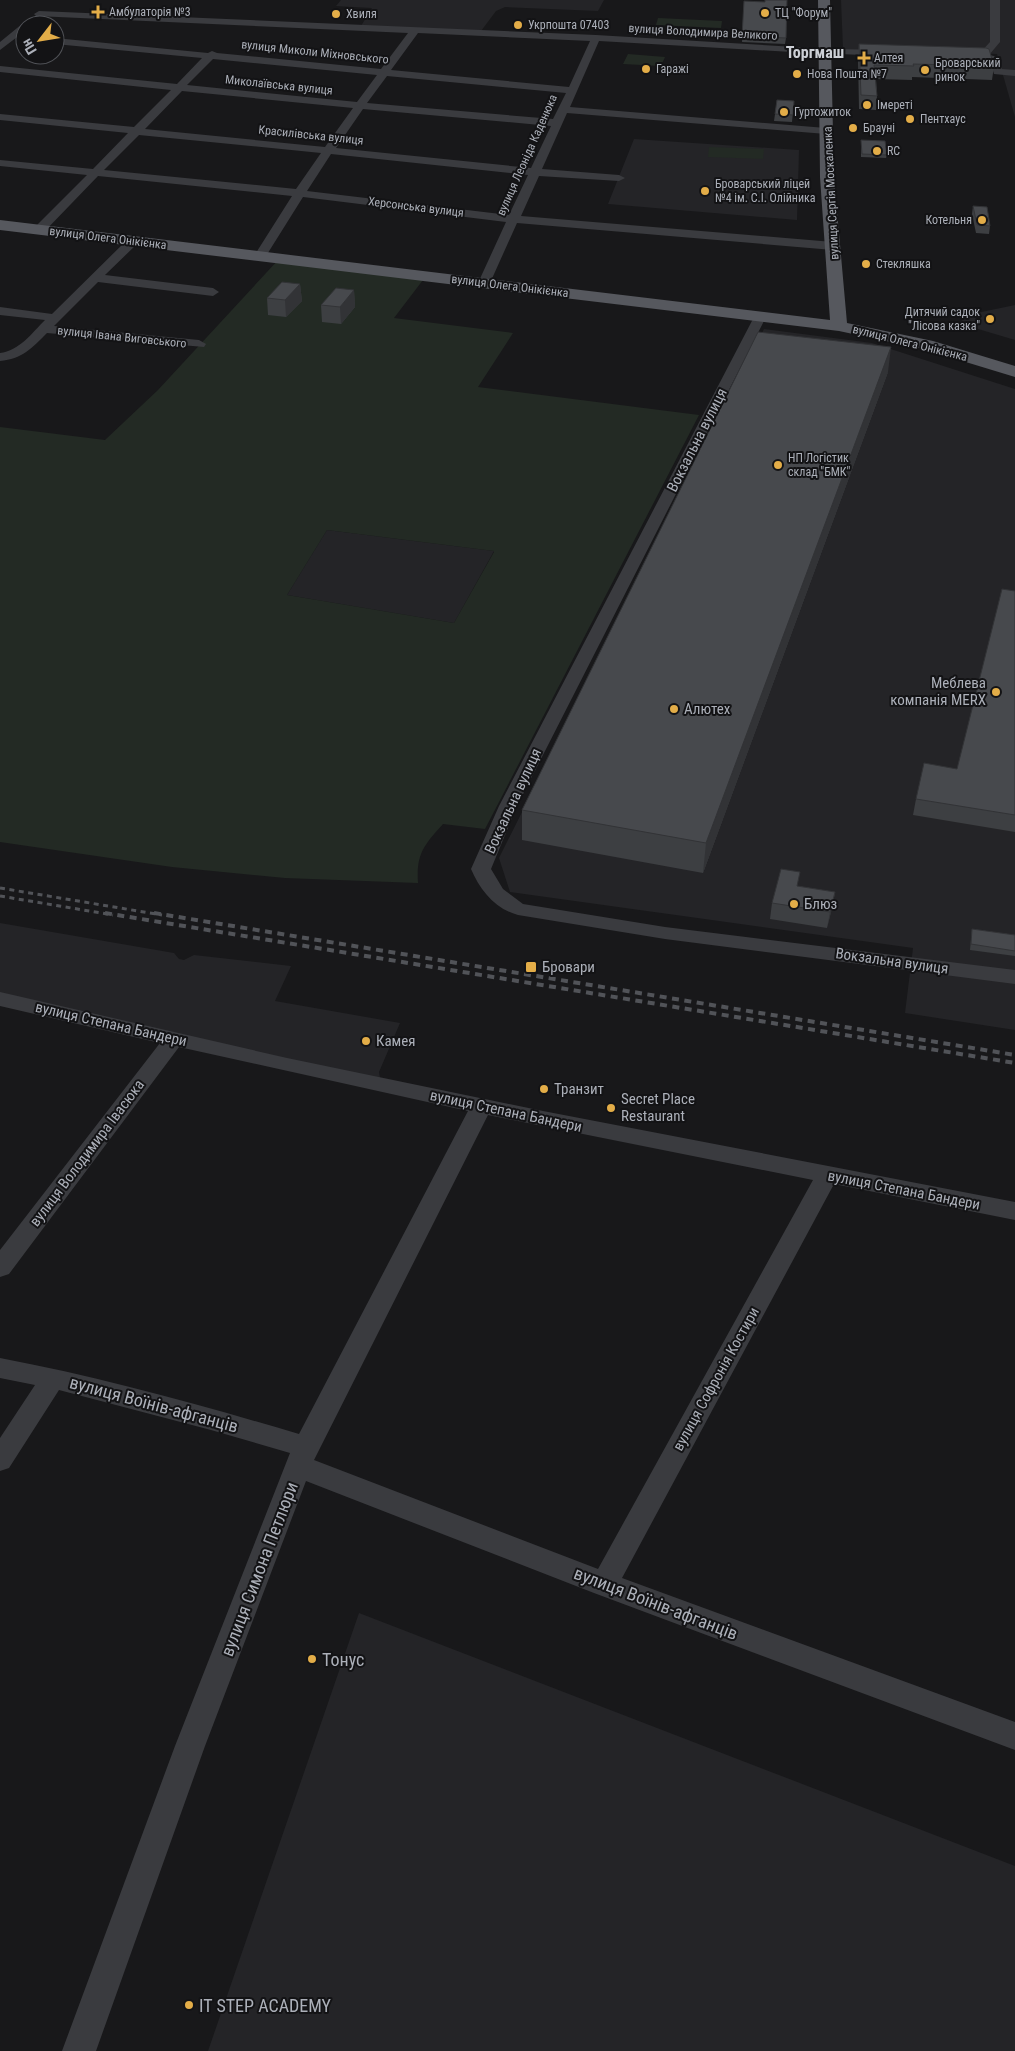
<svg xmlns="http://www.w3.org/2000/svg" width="1015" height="2051" font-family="'Roboto Condensed',sans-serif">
<rect width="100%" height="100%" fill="#18181a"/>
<path fill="#242427" d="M341,0H604L598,11L505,7L496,11L481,31L361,26L372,8L336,6Z
M841,0H1015V117L997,54L843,49Z
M634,139L799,150L797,220L608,204Z
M1015,305V340L958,323L972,314Z
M764,329L872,343L1015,389V1030L905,1013L913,948L510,892L499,858Z
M327,530L494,551L454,623L287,595Z
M0,923L174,953L179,959L184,960L194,955L291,966L275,1001L400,1023L379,1072L381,1085L0,999Z
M359,1613L1015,1866V2051H208Z"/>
<path fill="#232a24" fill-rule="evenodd" d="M658,18L722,21L721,28L656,25Z
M628,54L665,57L661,66L623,64Z
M709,147L764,149L763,159L708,157Z
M279,259L426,276L394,318L513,333L478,387L699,415L485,829L443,824C424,845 416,854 418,883L285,878L172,867L0,842V427L105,440L158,390ZM327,530L494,551V552L454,623L287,595Z"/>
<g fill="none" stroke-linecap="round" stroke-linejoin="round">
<path fill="#3a3b3f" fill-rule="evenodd" d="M990,0H1000V42L989,55L999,57L1002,69L1015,70V76L994,74L990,61L965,58L960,55L965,52L980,53L990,42Z
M39,11L596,35L829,49L831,51L826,54L599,41L570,107L826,128L831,131L826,134L567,113L542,169L619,175L625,178L619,181L539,176L521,216L833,242L839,246L833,250L517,223L490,283L484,287L478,283L506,222L303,197L266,256L260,260L254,256L292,196L98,176L43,233H35L33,230L35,227L87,175L0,166V160L93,169L128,133L0,120V114L134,127L171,90L0,72V66L177,84L202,58L55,44V38L208,53L212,51L217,53L381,69L408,33L36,16L34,14ZM418,33L590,41L569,87L391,70ZM213,59L377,75L357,102L187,85ZM387,76L566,93L553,119L367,103ZM182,91L353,108L325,147L145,129ZM363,109L551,126L531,168L336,148ZM139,135L321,153L296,189L104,170ZM331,154L528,175L509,215L307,191Z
M22,24L29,25H25V31L0,50V42Z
M842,49L887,50L892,53L887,56L839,54L837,52Z
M133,237L137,238L139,241L137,244L105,275L213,288L219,292L213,296L98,282L54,326L199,340L206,344L204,347L47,333C32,348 22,359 0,361V353C19,351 32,333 45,320L0,315V307L52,314L129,238Z
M760,313L766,317L517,806L491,869L503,889L523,904L665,927L1015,970V984L665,939L518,915C495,909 480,890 471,869L499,806L754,317Z
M0,992L287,1058L543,1111L1015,1202V1220L834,1184L622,1578L1015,1722V1750L594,1593L306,1481L205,1746L96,2051H62L175,1746L290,1453L211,1430L59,1390L9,1468L0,1471V1438L35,1385L0,1378V1358C101,1377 201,1405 299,1434L468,1111L179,1047L9,1274L0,1277V1250L160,1043L0,1006ZM488,1115L813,1180L598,1569L314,1460Z"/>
<path fill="#56585e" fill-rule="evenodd" d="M818,0H830L834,177L847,323L933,341L1015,366V377L923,349L839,331L0,230V220L830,320L820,177Z"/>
<path stroke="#515358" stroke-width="3" stroke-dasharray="5 4.5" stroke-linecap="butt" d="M0,888L162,915
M0,896L113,915"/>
<path stroke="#515358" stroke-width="4" stroke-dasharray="7 5.5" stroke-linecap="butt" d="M105,913L1015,1063
M154,913L1015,1055"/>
</g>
<path fill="#3d3f42" d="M744,1L786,38L785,44L742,42Z
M859,44L994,66L992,80L912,77V80L876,79L877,96L876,110L859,109L858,57Z
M777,100L794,101L792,122L774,121Z
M861,140L887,155L886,158L861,157Z
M973,206L990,226L989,234L976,233L972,214Z
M300,284L302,301L286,317L268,315L267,298Z
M354,290L355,307L341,324L322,322L321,305Z
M888,372L703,873L522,840V810Z
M1015,591V832L913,815L916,799L957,769Z
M798,886L835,892L832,908L827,928L770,919L772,903Z
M972,929L1015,935V956L970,950Z"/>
<path fill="#323336" d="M300,284L302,301L286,317L285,300Z
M354,290L355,307L341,324L340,307Z
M891,347L888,372L703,873L706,843Z
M835,892L832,908L827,928L830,912Z"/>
<path fill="#47494d" stroke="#323336" d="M765,0H787L786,38L742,36L744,1L765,2Z
M859,44L986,48L989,49L994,66L913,64L914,66L874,65L877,96L861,95Z
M777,100L794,101L793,115L775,114Z
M861,140L885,141L887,155L862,154Z
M973,206L987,207L990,226L977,225Z
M282,282L300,284L285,300L267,298Z
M336,288L354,290L340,307L321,305Z
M758,332L891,347L706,843L522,810Z
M1002,589L1015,591V815L916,799L924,763L957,769Z
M781,869L800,872L797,886L835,892L830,912L772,903Z
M972,929L1015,935V951L971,944Z"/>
<g fill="#e3ad48" stroke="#131315" stroke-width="2">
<path d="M95.5 4.5h5v5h5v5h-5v5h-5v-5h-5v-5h5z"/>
<circle cx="765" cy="13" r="5"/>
<circle cx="336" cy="14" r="5"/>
<circle cx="518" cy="25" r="5"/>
<path d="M861.5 50.5h5v5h5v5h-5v5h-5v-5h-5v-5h5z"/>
<circle cx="646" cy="69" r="5"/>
<circle cx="925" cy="70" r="5"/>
<circle cx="797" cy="74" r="5"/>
<circle cx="867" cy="105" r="5"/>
<circle cx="784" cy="112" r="5"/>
<circle cx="910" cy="119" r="5"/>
<circle cx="853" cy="128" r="5"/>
<circle cx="877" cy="151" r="5"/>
<circle cx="705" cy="191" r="5"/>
<circle cx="982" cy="220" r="5"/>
<circle cx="866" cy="264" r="5"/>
<circle cx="990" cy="319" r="5"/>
<circle cx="778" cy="465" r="5"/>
<circle cx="996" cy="692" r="5"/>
<circle cx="674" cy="709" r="5"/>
<circle cx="794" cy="904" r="5"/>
<rect x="525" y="961" width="12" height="12" rx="2.5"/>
<circle cx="366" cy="1041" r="5"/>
<circle cx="544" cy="1089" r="5"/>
<circle cx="611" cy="1108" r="5"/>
<circle cx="312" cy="1659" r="5"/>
<circle cx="189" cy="2005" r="5"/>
</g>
<g text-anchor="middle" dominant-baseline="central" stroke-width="4" stroke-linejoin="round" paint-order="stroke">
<g font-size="12" fill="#acb0b9" stroke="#131315" text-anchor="start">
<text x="109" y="12">Амбулаторія №3</text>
<text x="775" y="13">ТЦ "Форум"</text>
<text x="346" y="14">Хвиля</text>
<text x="528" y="25">Укрпошта 07403</text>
<text x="874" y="58">Алтея</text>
<text x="935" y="63">Броварський<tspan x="935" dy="14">ринок</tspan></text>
<text x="656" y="69">Гаражі</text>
<text x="807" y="74">Нова Пошта №7</text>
<text x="877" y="105">Імереті</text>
<text x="794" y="112">Гуртожиток</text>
<text x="920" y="119">Пентхаус</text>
<text x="863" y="128">Брауні</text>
<text x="887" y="151">RC</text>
<text x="715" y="184">Броварський ліцей<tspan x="715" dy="14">№4 ім. С.І. Олійника</tspan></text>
<text x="972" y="220" text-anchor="end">Котельня</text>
<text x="876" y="264">Стекляшка</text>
<text x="980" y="312" text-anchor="end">Дитячий садок<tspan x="980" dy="14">"Лісова казка"</tspan></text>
<text x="788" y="458">НП Логістик<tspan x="788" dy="14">склад "БМК"</tspan></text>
</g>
<g font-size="12" fill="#acb0b9" stroke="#131315">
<text transform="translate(703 32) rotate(3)">вулиця Володимира Великого</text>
<text transform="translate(315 52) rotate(6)">вулиця Миколи Міхновського</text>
<text transform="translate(279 85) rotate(6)">Миколаївська вулиця</text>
<text transform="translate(311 135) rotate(6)">Красилівська вулиця</text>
<text transform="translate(527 155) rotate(-66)">вулиця Леоніда Каденюка</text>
<text transform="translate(831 193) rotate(-93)">вулиця Сергія Москаленка</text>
<text transform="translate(416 207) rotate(7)">Херсонська вулиця</text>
<text transform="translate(108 238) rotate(7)">вулиця Олега Онікієнка</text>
<text transform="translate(510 286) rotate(7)">вулиця Олега Онікієнка</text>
<text transform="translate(122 337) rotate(6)">вулиця Івана Виговського</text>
<text transform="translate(910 343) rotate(14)">вулиця Олега Онікієнка</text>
</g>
<g font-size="15" fill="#acb0b9" stroke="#131315">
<text transform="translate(697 440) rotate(-63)">Вокзальна вулиця</text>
<text transform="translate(513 801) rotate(-65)">Вокзальна вулиця</text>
<text transform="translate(892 961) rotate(8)">Вокзальна вулиця</text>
<text transform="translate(111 1024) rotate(13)">вулиця Степана Бандери</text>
<text transform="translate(506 1111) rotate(12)">вулиця Степана Бандери</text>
<text transform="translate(87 1153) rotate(-53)">вулиця Володимира Івасюка</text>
<text transform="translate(904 1190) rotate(11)">вулиця Степана Бандери</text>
<text transform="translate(716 1379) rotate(-61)">вулиця Софронія Костири</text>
</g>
<g font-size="15" fill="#acb0b9" stroke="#131315" text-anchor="start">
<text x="986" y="683" text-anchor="end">Меблева<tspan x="986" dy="17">компанія MERX</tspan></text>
<text x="684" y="709">Алютех</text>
<text x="804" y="904">Блюз</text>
<text x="542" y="967">Бровари</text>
<text x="376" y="1041">Камея</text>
<text x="554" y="1089">Транзит</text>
<text x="621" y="1099">Secret Place<tspan x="621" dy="17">Restaurant</tspan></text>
</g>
<g font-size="16" font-weight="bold" fill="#cccfd5" stroke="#131315">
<text x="815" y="52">Торгмаш</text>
</g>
<g font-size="18" fill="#acb0b9" stroke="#131315">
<text transform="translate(154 1404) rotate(15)">вулиця Воїнів-афганців</text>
<text transform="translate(259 1569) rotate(-69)">вулиця Симона Петлюри</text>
<text transform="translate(656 1603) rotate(21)">вулиця Воїнів-афганців</text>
</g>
<g font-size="18" fill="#acb0b9" stroke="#131315" text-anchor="start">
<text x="322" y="1659">Тонус</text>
<text x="199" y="2005">IT STEP ACADEMY</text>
</g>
</g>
<g transform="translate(40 40) rotate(239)"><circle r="24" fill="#131315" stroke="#505257"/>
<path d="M0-4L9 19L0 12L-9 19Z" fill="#e3ad48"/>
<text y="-8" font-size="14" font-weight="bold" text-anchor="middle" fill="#acb0b9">Пн</text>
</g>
</svg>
